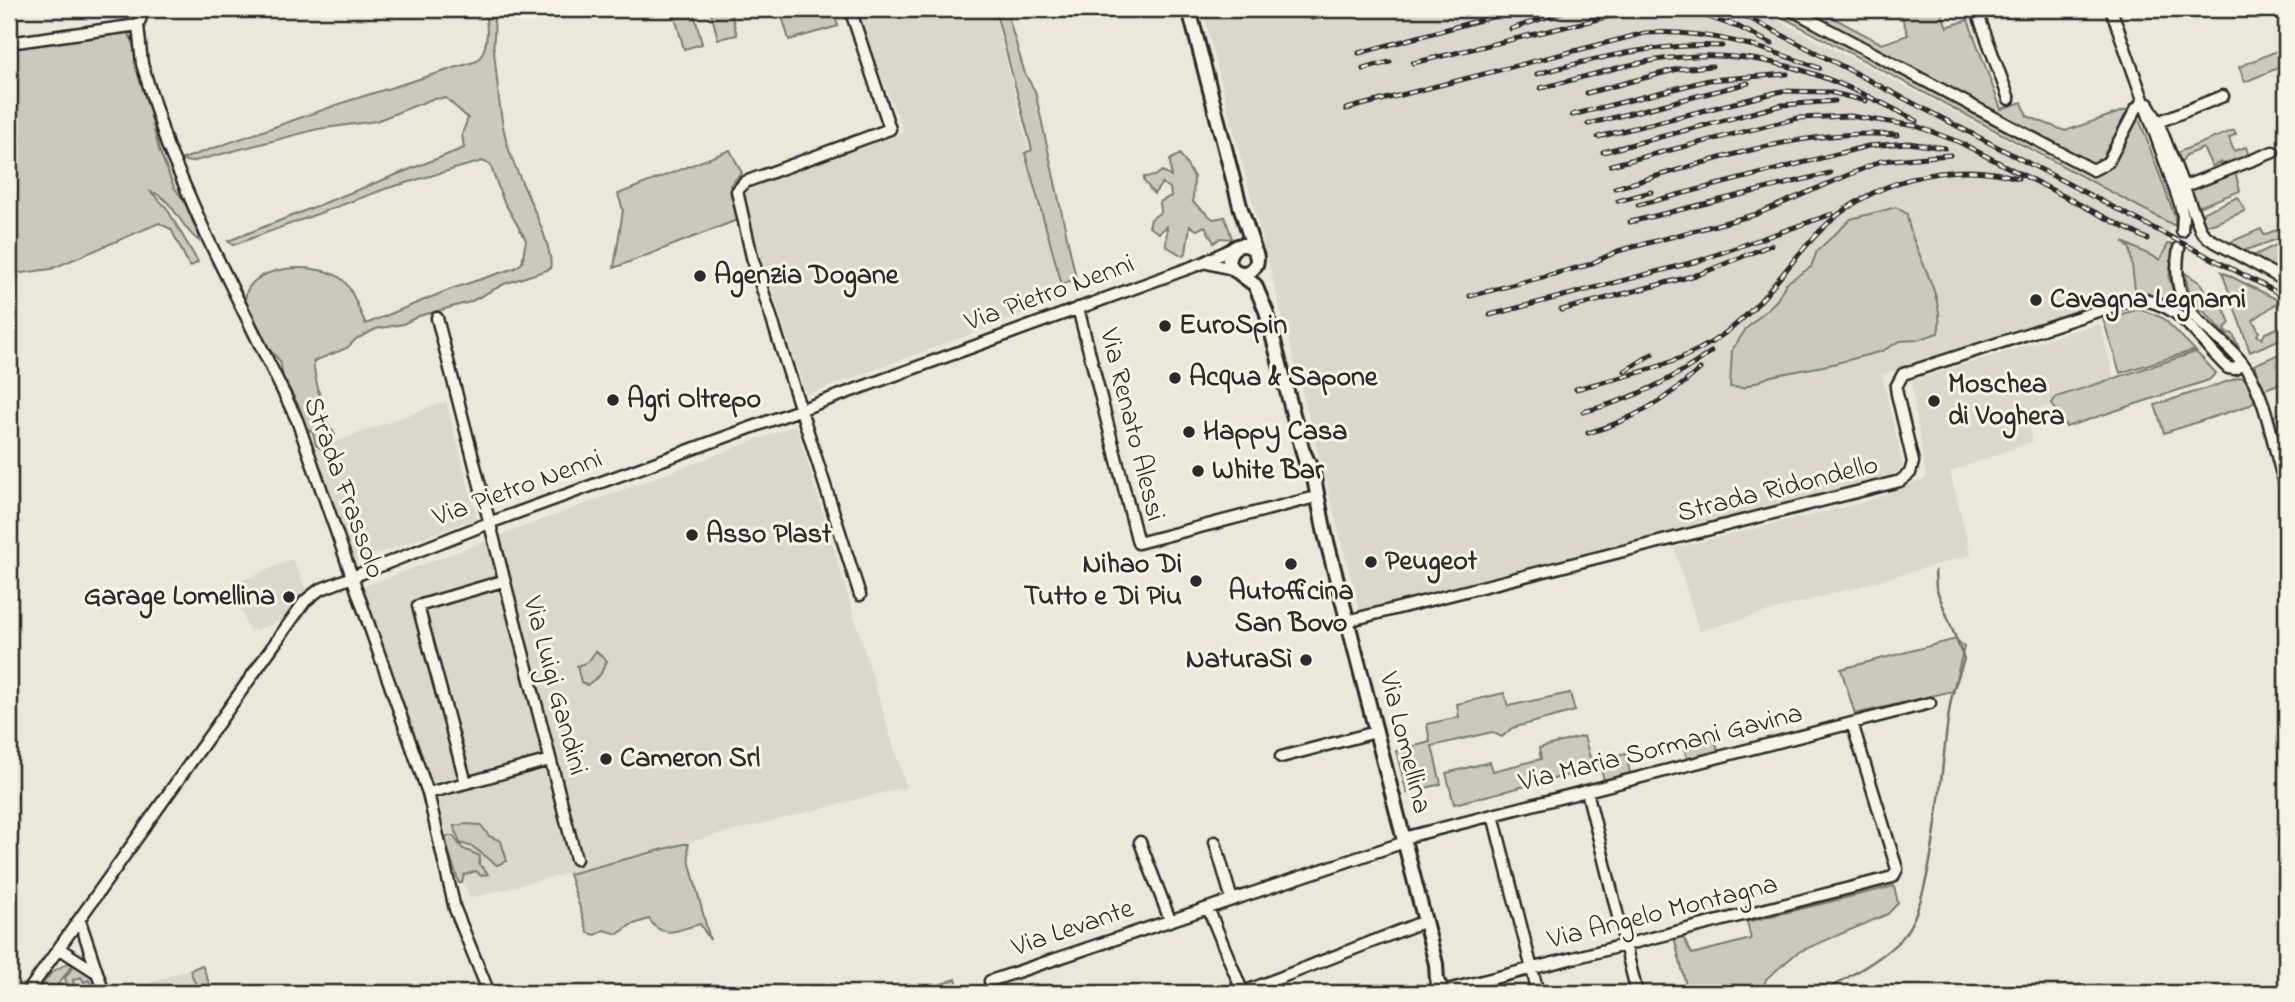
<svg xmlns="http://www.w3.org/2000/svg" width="2295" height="1002" font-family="'Indie Flower',sans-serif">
<rect width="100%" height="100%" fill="#ebe7dd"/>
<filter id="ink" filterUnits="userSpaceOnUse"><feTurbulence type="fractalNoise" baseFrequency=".0143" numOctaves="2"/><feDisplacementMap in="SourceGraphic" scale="14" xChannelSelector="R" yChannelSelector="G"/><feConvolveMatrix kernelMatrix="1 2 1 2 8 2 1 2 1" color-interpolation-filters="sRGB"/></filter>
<g filter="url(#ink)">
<path fill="#dbd7ce" d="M854,9H993L1066,299L806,395L741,196L746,187L896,135L903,130Z
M1202,9H1757L2172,226L2161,258L2157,293L1882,375L1903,466L1895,477L1360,613Z
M2100,323L2116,387L2025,413L2033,441L1950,472L1971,555L1699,631L1674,548L1869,501L1926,478L1911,381Z
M446,401L477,518L357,561L347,556L314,450Z
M796,425L906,787L470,898L360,588Z
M292,559L307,591L288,617L254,631L249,629L231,588L233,585Z
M202,964L213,993H124Z
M74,965L90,973L97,993H53Z"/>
<path fill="#cbc8bf" stroke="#7b7a75" stroke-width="2" d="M484,9H491C498,30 492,34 494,51C498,84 499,121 510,153C518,179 556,247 550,269L504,284L470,302L419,316L403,324L376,329L356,339L347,348L314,361C312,369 323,410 327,421C328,426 333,429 335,435L327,447L320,448L316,445L313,433L305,427L300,408L283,377L280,361L269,349L245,299C248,264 315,262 339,277C352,285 358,310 366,324L451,289L515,268L522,263L526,240L503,200L490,164L482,161L385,189L233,245L228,241L464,148L462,134L468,118L446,98L432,99L376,121L318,129L191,162L180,160L348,101L477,61C490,47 488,26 484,9Z
M693,9L702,44L684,49L673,10Z
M710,9H730L737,35L718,39Z
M780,9H833L838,26L789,40Z
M995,9H1006L1025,74L1035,91L1076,278L1062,285L1025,153L1032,150Z
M1767,9H1817L1882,44L1908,35L1899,9H1940L1947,27L1968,20L2001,109L2022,102L2027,116L2065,131L2132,108L2137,113L2175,217V226Z
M125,29L132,40L159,150L174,187L184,201L196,229L199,241C180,228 173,197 151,192L166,207L198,262L190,267L171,229L159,223L51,269L22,273L9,269V45Z
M2286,47V81L2280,67L2245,82L2239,67Z
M2234,130L2236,134L2229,138L2234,151L2246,147L2249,157L2223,167L2221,162L2212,166L2203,148L2186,155L2180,164L2176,153Z
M730,150L742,173L730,185L737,220L614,268L623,210L618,194Z
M1180,154L1194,177L1193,202L1213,219L1225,217L1232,239L1220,238L1214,243L1205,226L1197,230L1190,226L1186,253L1183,256L1166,246L1167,226L1159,233L1149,227L1151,219L1161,212L1160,202L1171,196L1170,188L1162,183L1154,194L1144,181V177L1155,176L1162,171L1171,177L1170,160Z
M2235,171L2240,191L2198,207L2190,189Z
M2238,197L2245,211L2213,224L2204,225L2201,216L2204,212Z
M1896,207L1907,214C1910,249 1947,295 1938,333L1917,340L1900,341L1882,351L1833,364L1771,376L1743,388L1730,387L1732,350L1746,329L1777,300L1786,283L1811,267L1817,251L1851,219Z
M2286,226V236L2241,252L2228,243L2261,229L2264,235Z
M2286,240V264L2270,268L2249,258Z
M2123,242L2160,260L2168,244H2173L2169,278L2177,304L2135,290L2130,249Z
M2222,272L2280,301L2253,320L2259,332L2257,335L2262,339L2265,333L2282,326L2281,339L2250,352Z
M2185,273L2199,282L2206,291L2219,296L2230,323L2225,328L2227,333L2233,334L2239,348L2190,297Z
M2140,309L2163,318L2195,350L2120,373L2103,319Z
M2286,351V381L2263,390L2254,365Z
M2196,352L2216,373L2209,380L2066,427L2061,414L2056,413L2052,403L2056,397Z
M2241,377L2247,380L2255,400L2250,405L2164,433L2155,405Z
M2286,411V464L2272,417Z
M1956,639L1964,647L1953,691L1855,714L1841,669Z
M596,651L607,661L600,675L587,685L581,682L577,666L588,662Z
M1504,693L1508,706L1570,693L1575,711L1512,728L1502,737L1492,732L1432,746L1441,784L1407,793L1396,751L1430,742L1427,724L1459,717L1457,704Z
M1713,732L1718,751L1687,759L1682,740Z
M1584,736L1593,769L1454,804L1446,773L1490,762L1493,771L1541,759L1539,748Z
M1626,754L1630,773L1604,780L1598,758Z
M465,824L481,825L489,836L501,841L507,861L497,865L473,847L460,843L454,826Z
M447,836H453L463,849L480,856L479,864L488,874L481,876L476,871L464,875L462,883H459L445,840Z
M683,844H688L689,860L710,940L700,924C679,929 663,941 649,919L631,925L618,934L604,930L596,935L588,933L569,874Z
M1894,886L1898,903L1888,914L1798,952L1766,979L1762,993H1688L1674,937L1682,935L1692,954L1751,939L1747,922Z
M68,963L73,964L52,993H36L52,972Z
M74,965L90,973L97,993H94L89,980L84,982L81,977L73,980L74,986L68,988L65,978Z
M202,965L213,993H199L190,970Z
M956,979L961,993H915Z"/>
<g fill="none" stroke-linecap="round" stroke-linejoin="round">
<path stroke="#72716c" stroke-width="2.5" d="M1822,993C1848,976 1879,962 1901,939C1938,898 1940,758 1951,700C1954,686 1960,672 1964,659L1936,588L1935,571"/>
<g stroke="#2b2b2b" stroke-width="15">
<path id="minor" d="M144,9L138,25L142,64L167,145L208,239L297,420L428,793L455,909L489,993
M850,9L890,129L745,182L737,191L752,257L860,595
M1790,9L2093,170L2108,162L2136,109L2142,103L2148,104L2158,122L2201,231L2208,238L2286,281
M1976,9L2009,99
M2111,9L2180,204L2183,216L2182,231
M9,43L138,25
M2158,122L2223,96
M2183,187L2273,152
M2179,248C2166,326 2224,324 2253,380C2270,413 2274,453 2286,487
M1207,263L1232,269
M1078,308L1138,543L1312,498
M437,318L576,859
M503,581L418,606L466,783L550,760
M1347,621L1900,481L1910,473L1913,462L1897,394L1896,387L1903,374L2135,299C2183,302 2196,339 2228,368L2235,369L2242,364
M1281,757L1376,732
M1587,791L1637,993
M428,793L466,783
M1493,815L1538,993
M1403,838L1930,703
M1140,842L1170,920
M1215,842L1232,900
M1208,908L1243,993
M80,921L104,993
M60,949L96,972
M990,981L1405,842
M1443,991L1893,877L1897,869L1852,723
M27,993L305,601L319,590L489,523L1203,263L1235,247
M1241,993L1425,921"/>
</g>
<g stroke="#2b2b2b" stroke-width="18">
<path id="major" d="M1189,9L1240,206L1256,255
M1229 259a14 14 0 1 1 28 0a14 14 0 1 1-28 0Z
M1240,274L1255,285L1266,311L1305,460
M1304,453L1313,473L1325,534L1436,964L1437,981L1444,993"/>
</g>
<use href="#minor" stroke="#f7f3e8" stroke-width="10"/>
<use href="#major" stroke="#f7f3e8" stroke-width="12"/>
<g stroke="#2b2b2b" stroke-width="5">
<path id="rail" d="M1732,9L2286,297
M1312,18L1350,9
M1729,22L1772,44
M1511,29L1571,9
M1359,53L1521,9
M1413,63L1632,11L1700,14L1737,27
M1363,69L1390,62
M1537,74C1599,57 1657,43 1722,46
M1541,88C1587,77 1635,60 1682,57C1771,49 1842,81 1917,121
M1587,93L1678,69L1712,66
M1346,109L1645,33C1706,29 1763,47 1819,68
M1572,115L1709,80L1787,74
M1588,124L1748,83
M1598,137L1782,91L1829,92L1866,101
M1603,152L1782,105L1835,101
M1611,165L1798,118L1850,116L1916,126L1959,142L2147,239
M1615,188C1707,163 1801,127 1897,135
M1618,201L1651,192
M1638,205L1868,146L1908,143L1945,148
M1630,222L1830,173
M1470,296L1588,265L1618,251L1757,214L1881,161L1950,155
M1561,310L1700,274L1771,245
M1490,315L1698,261L1832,214
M1625,371L1652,354
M1576,389C1628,375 1681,366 1725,333C1763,306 1787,264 1820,231C1869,181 1950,159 2018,178
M1583,412C1630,400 1672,381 1711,352
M1588,433C1633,420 1666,400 1700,369"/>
</g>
<use href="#rail" stroke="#f7f3e8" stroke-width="2.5" stroke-dasharray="8" stroke-linecap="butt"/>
</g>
</g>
<g fill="#2b2b2b" stroke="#f7f3e8" stroke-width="2.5">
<circle cx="700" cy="276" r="7"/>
<circle cx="2036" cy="300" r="7"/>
<circle cx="1165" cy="326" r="7"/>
<circle cx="1175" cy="378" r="7"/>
<circle cx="613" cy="400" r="7"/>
<circle cx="1934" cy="401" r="7"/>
<circle cx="1189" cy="432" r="7"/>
<circle cx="1198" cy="471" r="7"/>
<circle cx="692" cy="535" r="7"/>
<circle cx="1371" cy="562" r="7"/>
<circle cx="1291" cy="564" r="7"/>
<circle cx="1196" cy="581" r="7"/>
<circle cx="289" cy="597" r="7"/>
<circle cx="1306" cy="660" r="7"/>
<circle cx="606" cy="759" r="7"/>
</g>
<g text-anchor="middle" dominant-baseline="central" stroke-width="6" stroke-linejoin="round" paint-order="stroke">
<g font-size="28" font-weight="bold" fill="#2b2b2b" stroke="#f7f3e8" text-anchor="start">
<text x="714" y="276">Agenzia Dogane</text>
<text x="2050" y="300">Cavagna Legnami</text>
<text x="1179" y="326">EuroSpin</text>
<text x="1189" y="378">Acqua &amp; Sapone</text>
<text x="1948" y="385">Moschea<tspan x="1948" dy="32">di Voghera</tspan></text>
<text x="627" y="400">Agri Oltrepo</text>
<text x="1203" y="432">Happy Casa</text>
<text x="1212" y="471">White Bar</text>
<text x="706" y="535">Asso Plast</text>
<text x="1385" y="562">Peugeot</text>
<text x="1182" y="565" text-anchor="end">Nihao Di<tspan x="1182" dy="32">Tutto e Di Piu</tspan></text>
<text x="1291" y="592" text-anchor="middle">Autofficina<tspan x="1291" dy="32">San Bovo</tspan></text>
<text x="275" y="597" text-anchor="end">Garage Lomellina</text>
<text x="1292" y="660" text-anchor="end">NaturaSì</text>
<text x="620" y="759">Cameron Srl</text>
</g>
<g font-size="28" fill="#2b2b2b" stroke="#f7f3e8">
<text transform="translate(1050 294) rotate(-20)">Via Pietro Nenni</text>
<text transform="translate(1131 425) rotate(76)">Via Renato Alessi</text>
<text transform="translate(343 488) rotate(70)">Strada Frassolo</text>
<text transform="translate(518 489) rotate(-20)">Via Pietro Nenni</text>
<text transform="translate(1778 490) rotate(-14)">Strada Ridondello</text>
<text transform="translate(554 686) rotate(75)">Via Luigi Gandini</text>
<text transform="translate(1404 743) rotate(76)">Via Lomellina</text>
<text transform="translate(1661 749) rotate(-14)">Via Maria Sormani Gavina</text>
<text transform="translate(1663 913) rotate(-14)">Via Angelo Montagna</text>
<text transform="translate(1073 929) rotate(-19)">Via Levante</text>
</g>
</g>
<rect width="2295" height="1002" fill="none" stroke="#f7f3e8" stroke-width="35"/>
<rect x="18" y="18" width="2260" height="967" fill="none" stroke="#2b2b2b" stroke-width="2.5" filter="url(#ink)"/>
</svg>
